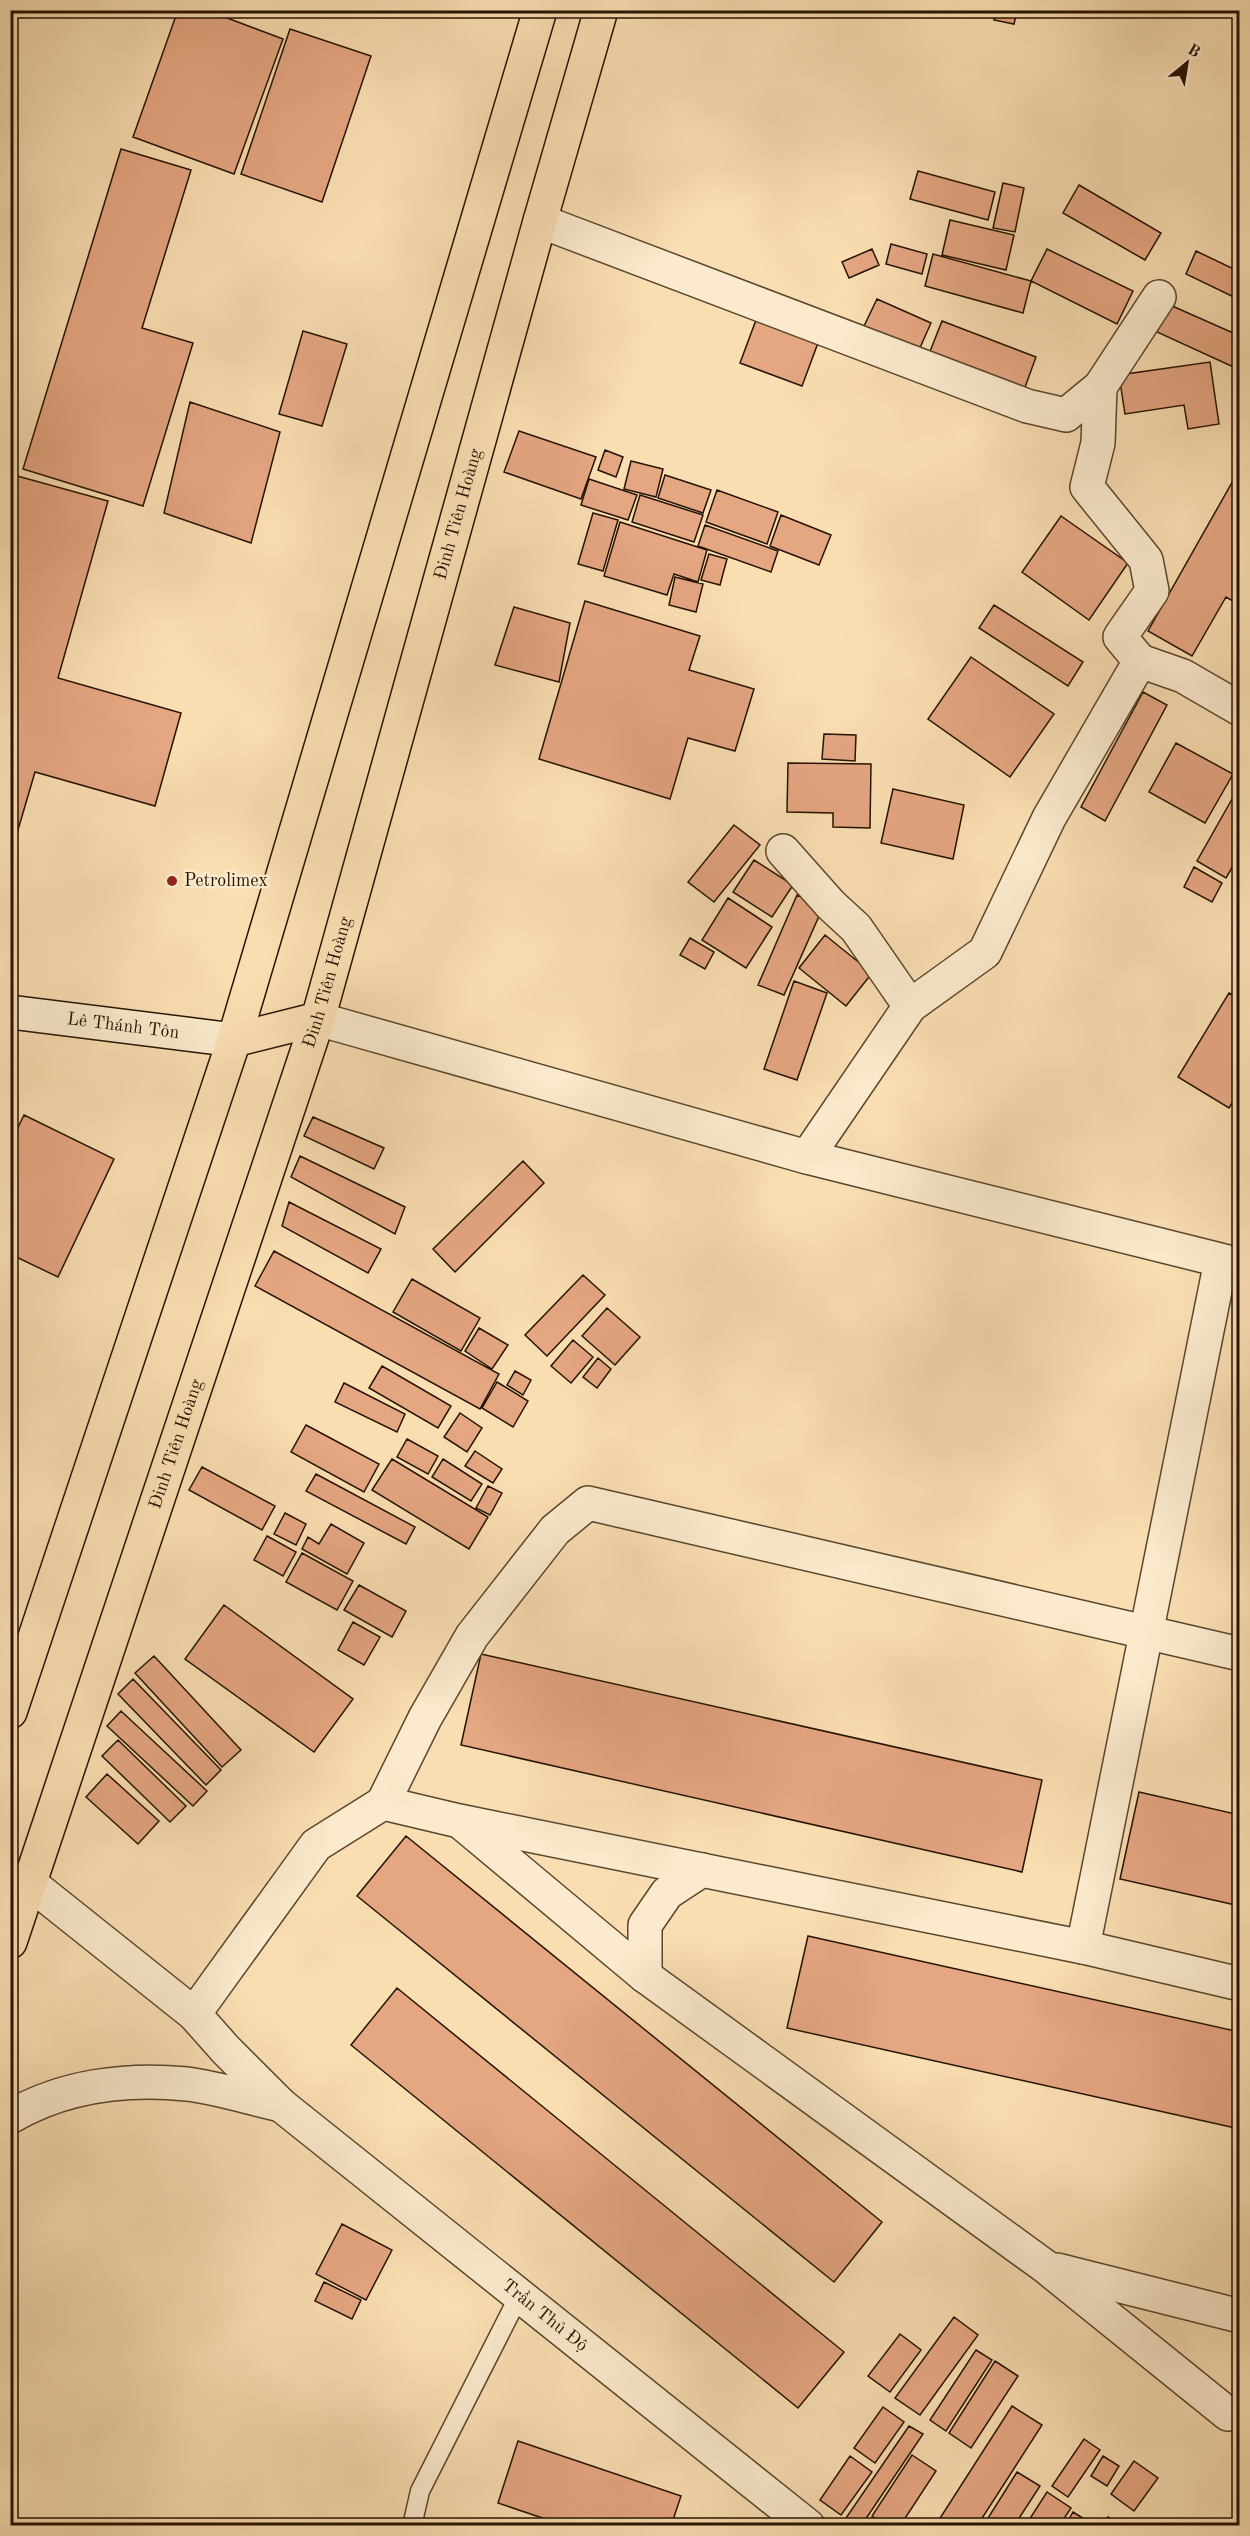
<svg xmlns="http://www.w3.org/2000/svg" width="1250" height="2536" font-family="'Old Standard TT',serif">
<rect width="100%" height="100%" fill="#f9deb2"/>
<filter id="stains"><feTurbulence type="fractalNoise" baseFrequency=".00333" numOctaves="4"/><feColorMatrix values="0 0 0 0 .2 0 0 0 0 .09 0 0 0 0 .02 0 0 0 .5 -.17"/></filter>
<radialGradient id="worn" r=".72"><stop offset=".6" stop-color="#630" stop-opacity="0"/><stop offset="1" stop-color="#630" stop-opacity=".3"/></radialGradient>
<path fill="#e5a682" stroke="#251301" stroke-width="1.5" d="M178,10H206L283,39L234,174L133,137Z
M996,10L1017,11L1014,24L994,20Z
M290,29L371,56L322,202L241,174Z
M121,149L191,170L142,328L193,343L143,506L23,469Z
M918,171L995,192L988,220L910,199Z
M1003,183L1024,188L1015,232L993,228Z
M1079,185L1161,233L1145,260L1063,213Z
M950,220L1014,235L1006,270L942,255Z
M891,244L927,254L922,274L886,264Z
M872,249L879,265L849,278L842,262Z
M1047,249L1133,291L1117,324L1031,281Z
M1196,251L1240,272V300L1186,274Z
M933,254L1031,281L1023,313L925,286Z
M877,299L931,323L919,350L864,326Z
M1170,305L1240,336V370L1157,332Z
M756,320L818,343L802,386L740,363Z
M942,321L1036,357L1024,390L929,354Z
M303,331L347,344L322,426L279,414Z
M1210,362L1219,424L1188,429L1184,405L1125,414L1119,375Z
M190,402L280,432L251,543L164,513Z
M519,431L596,457L581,499L504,472Z
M605,450L623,457L616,477L598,470Z
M631,461L663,469L656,497L624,489Z
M10,474L108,501L58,678L181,713L155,806L35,772L10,857Z
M665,475L711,490L703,513L658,498Z
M589,479L637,495L628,520L581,505Z
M1234,479L1240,482V605L1226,597L1192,656L1148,631Z
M717,490L778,512L767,544L706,522Z
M640,495L703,515L694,542L632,522Z
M593,513L618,520L603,571L578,564Z
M781,515L831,535L819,565L770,546Z
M1061,516L1128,563L1089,620L1022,572Z
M620,522L707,550L698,582L674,574L667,595L604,576Z
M705,525L778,551L771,572L698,546Z
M709,554L727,559L720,585L701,580Z
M675,577L703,584L696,612L669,605Z
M585,601L700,636L689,670L754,689L735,751L688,738L670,799L539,759Z
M994,605L1083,662L1068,686L979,628Z
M514,607L570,623L559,682L495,665Z
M971,657L1054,714L1010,777L928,719Z
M1143,692L1167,705L1105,821L1081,807Z
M824,734L856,735L855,761L822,759Z
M1176,743L1233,774L1205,823L1149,792Z
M788,763L871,764L870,828L833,827V813L787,812Z
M1240,785V854L1226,878L1197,861Z
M893,789L964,805L953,859L881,843Z
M734,825L760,845L714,902L688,882Z
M754,860L793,885L772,917L733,892Z
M1194,867L1222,883L1212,902L1184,887Z
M797,895L823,907L784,995L758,985Z
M728,898L772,927L746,968L702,940Z
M825,935L872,973L846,1006L799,968Z
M690,938L714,952L705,969L680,955Z
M794,981L827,993L797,1080L764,1069Z
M1229,993L1240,999V1090L1229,1108L1178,1077Z
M1240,1098V1110L1234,1107Z
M24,1115L114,1159L58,1277L10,1254V1144Z
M313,1117L384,1148L374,1169L304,1136Z
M300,1156L405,1207L395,1234L291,1177Z
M523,1161L544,1183L455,1272L433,1249Z
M289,1202L381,1249L368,1273L282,1226Z
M274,1251L499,1374L480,1409L255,1286Z
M583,1275L605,1295L547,1356L525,1335Z
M412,1279L480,1318L461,1351L393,1312Z
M607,1308L640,1337L615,1365L582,1336Z
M479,1328L508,1345L492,1369L465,1351Z
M10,1335L17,1339L10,1351Z
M573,1340L593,1357L571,1383L551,1366Z
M598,1358L611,1369L597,1388L583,1377Z
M382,1366L451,1406L438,1428L369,1388Z
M515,1371L531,1380L523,1395L507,1385Z
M497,1382L528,1401L513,1427L482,1408Z
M344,1383L405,1414L397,1432L335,1402Z
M460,1413L482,1428L467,1452L444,1437Z
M306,1425L379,1464L364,1492L291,1452Z
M407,1439L438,1456L428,1474L397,1457Z
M475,1451L502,1469L493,1483L465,1466Z
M392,1459L488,1517L469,1549L372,1490Z
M443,1459L482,1484L471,1501L432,1477Z
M202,1467L275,1506L262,1530L189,1490Z
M316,1474L415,1527L406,1544L306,1491Z
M488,1486L502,1493L490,1515L476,1508Z
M285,1513L306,1524L296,1545L274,1534Z
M331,1524L364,1543L347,1574L302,1549L308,1537L319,1544Z
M267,1536L296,1552L283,1576L254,1560Z
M302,1553L353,1581L337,1610L286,1582Z
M359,1585L406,1611L392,1637L344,1610Z
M224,1605L353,1699L314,1752L185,1659Z
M353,1622L380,1637L364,1665L338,1650Z
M481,1654L1042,1780L1022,1872L461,1745Z
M154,1656L241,1750L222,1767L135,1673Z
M133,1679L221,1770L206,1785L118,1694Z
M121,1711L207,1791L193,1806L107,1726Z
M118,1740L186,1806L170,1822L102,1756Z
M107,1774L159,1821L138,1844L86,1797Z
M1139,1792L1240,1815V1906L1120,1879Z
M406,1836L882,2222L834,2282L357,1896Z
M808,1936L1240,2032V2129L787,2028Z
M397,1988L844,2352L798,2408L351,2045Z
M342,2224L392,2250L366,2300L316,2274Z
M324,2282L361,2300L352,2319L315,2301Z
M954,2317L978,2335L920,2415L895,2398Z
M900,2334L921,2350L890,2392L868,2376Z
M976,2350L992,2360L946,2431L930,2420Z
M995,2361L1018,2376L971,2448L949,2433Z
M1012,2406L1042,2425L977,2526H935Z
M883,2407L904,2422L875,2463L854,2448Z
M909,2426L923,2434L861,2526H858L846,2518Z
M1084,2439L1100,2450L1068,2497L1052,2486Z
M518,2441L681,2496L671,2526H566L498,2503Z
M912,2455L936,2471L900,2526H886L872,2516Z
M850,2456L872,2472L841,2515L820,2500Z
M1103,2456L1119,2466L1107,2486L1091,2476Z
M1134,2461L1158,2478L1134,2511L1111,2494Z
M1017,2472L1040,2486L1014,2526H983Z
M1047,2492L1071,2508L1059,2526H1038L1029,2520Z
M1073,2512L1089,2522L1087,2526H1065Z
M1108,2517L1123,2526H1103Z
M510,2519L525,2526H508Z"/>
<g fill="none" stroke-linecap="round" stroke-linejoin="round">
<g stroke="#5a462d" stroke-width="21">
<path id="lane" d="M412,2526L420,2491L520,2294"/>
</g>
<g stroke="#5a462d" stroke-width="36">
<g id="street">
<path d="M540,221L1027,406L1066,415L1100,387L1098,443L1087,487L1146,560L1152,591L1120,637L1140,661"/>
<path d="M1100,387L1159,297"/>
<path d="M783,851L831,905L856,928L910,1006"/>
<path d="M318,1019L807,1157L1240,1265"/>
<path d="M807,1157L910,1006L985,952L1049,818L1140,661L1183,676L1240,709"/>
<path d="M383,1803L425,1718L472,1636L555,1530L588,1503L1240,1654"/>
<path d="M463,1824L645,1976L1046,2267L1228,2414"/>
<path id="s1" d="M31,1884L194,2014L226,2050L281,2105L808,2526"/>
<path d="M1083,1947L1221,1261"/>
<path d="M645,1976V1925L667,1893L702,1870"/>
<path d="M194,2014L316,1845L383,1803L459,1821L1083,1947L1240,1984"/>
<path d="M10,2117C63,2086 126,2078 187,2084C218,2088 250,2098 281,2105"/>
<path d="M1057,2270L1240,2316"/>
</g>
</g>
<g stroke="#251301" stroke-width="36">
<g id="secondary">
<path id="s2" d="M10,1012L234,1040"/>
</g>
</g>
<g stroke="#251301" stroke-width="36">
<g id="highway">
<path d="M234,1040L318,1019"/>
<path d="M10,1712L234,1040L540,10"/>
<path id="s3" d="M10,1942L318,1019L540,221L601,10"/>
</g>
</g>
<use href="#lane" stroke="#fbeacd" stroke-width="18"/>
<use href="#street" stroke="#fbeacd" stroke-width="33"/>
<use href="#secondary" stroke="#fbeacd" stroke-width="33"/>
<use href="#highway" stroke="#f9deb2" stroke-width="33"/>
</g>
<circle fill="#8f2418" stroke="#fbeacd" stroke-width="2" cx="172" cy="881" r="6"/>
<g text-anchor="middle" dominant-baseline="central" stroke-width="5" stroke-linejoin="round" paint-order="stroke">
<g font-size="18" fill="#251301" stroke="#fbeacd">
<text stroke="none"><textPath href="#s3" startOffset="1497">Đinh Tiên Hoàng</textPath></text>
<text stroke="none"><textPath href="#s3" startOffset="1011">Đinh Tiên Hoàng</textPath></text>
<text stroke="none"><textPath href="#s2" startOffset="114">Lê Thánh Tôn</textPath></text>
<text stroke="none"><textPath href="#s3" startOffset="525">Đinh Tiên Hoàng</textPath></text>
<text stroke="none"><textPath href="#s1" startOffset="672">Trần Thủ Độ</textPath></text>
</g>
<g font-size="18" fill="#251301" stroke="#fbeacd" text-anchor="start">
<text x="184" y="881">Petrolimex</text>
</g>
</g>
<rect width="1250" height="2536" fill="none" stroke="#f9deb2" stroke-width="36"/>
<rect x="12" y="12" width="1226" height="2512" fill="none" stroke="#251301" stroke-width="3"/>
<rect x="18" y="18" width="1214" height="2500" fill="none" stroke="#251301" stroke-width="1.5"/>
<g transform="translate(1187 63) rotate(30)" stroke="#fbeacd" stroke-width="4.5" paint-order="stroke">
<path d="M0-4.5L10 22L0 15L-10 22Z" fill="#251301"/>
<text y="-9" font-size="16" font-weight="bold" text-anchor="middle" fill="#251301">B</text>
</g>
<rect width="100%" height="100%" filter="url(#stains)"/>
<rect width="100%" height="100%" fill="url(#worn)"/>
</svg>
